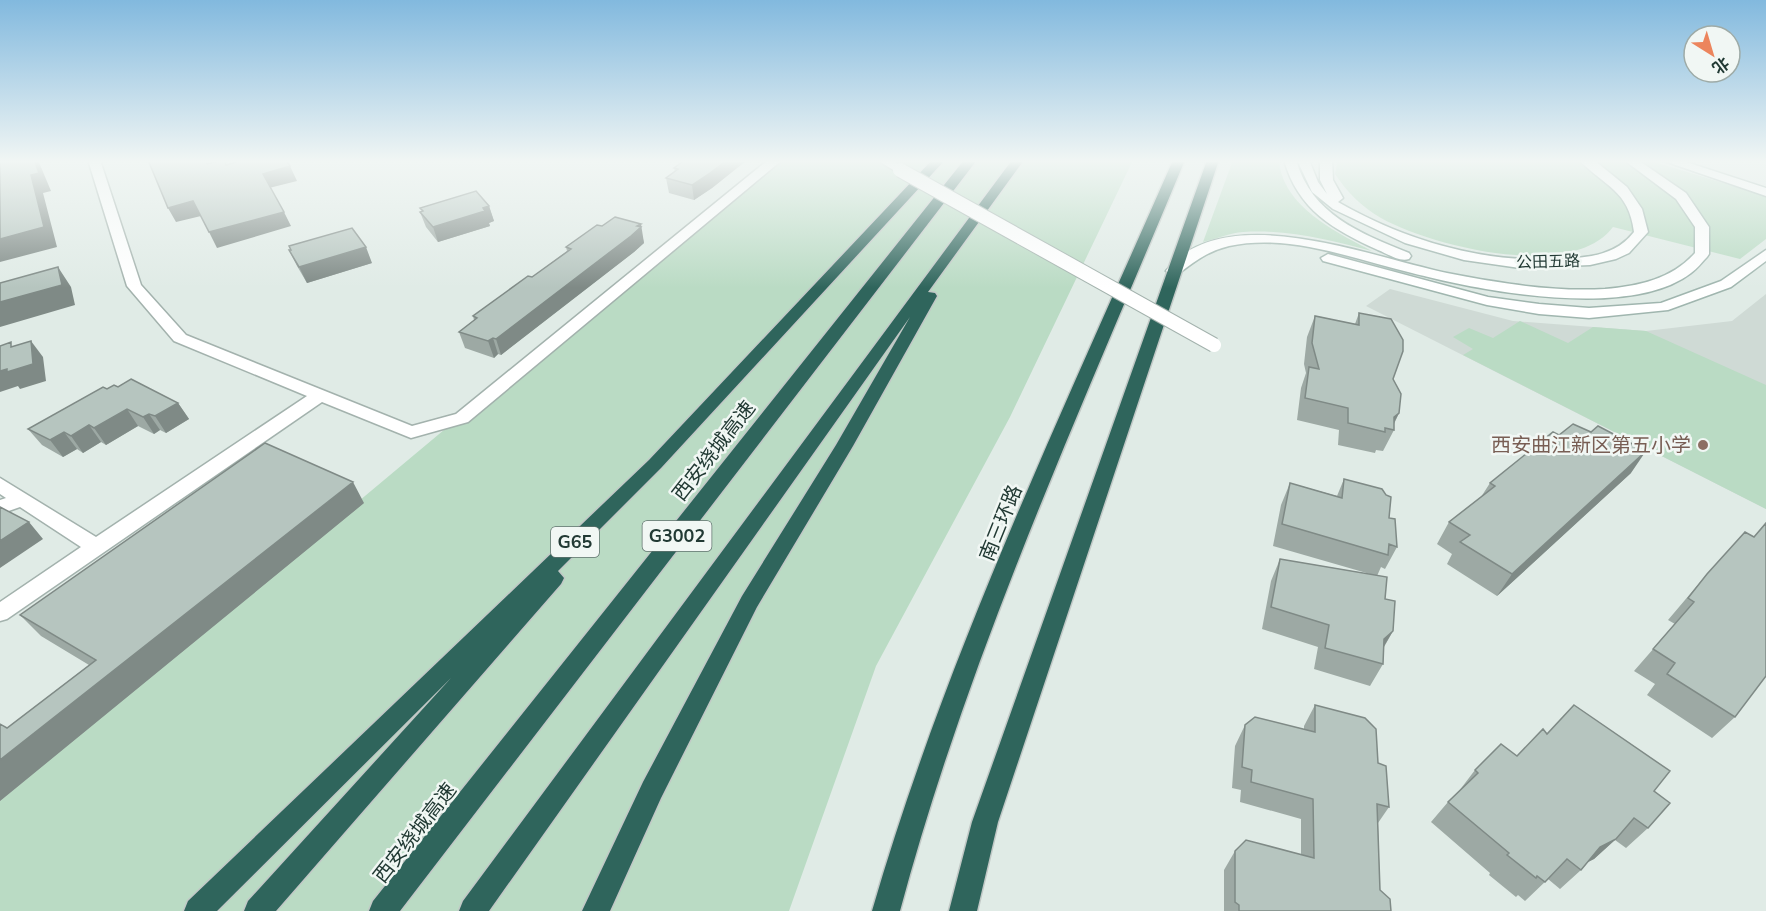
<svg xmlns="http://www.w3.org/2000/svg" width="1766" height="911" font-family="'Nunito Sans','Noto Sans SC',sans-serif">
<rect width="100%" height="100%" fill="#e0ebe6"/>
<path fill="#cfdad5" d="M1390,289L1513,321L1646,331L1732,321L1766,294V509L1366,306Z"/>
<path fill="#badbc4" d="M767,160H1133L1010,417L876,666L789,911H0V801Z
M1233,160H1279C1282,206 1336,232 1372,251C1330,240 1287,229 1243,232C1230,233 1216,239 1203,242Z
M1338,160H1648L1766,196V239L1740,259L1613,227C1572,282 1431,246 1381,218C1362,207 1347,192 1335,174Z
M1520,321L1568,343L1593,327L1646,331L1766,385V509L1463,355L1473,349L1453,337L1469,328L1493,338Z"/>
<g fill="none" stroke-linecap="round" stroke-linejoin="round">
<g stroke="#a3b2ad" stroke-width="3">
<path id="street" d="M88,160H100L141,285L186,335L412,426L456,414L768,160H782L468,422L411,438L322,402L7,619L0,621V602L81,547L20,507L0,514V500L6,498L0,494V478L96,537L307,396L174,341L127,286Z
M877,160H892L906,170L900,174Z"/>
</g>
<g stroke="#a0b6af" stroke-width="3">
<path id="secondary" d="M1284,160H1296C1312,215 1360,233 1409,253L1411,256L1409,259C1399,262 1388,254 1378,250C1334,230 1298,210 1284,160Z
M1297,160H1309L1318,182L1327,194L1320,180V160H1332L1333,180L1343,198L1338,202C1406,241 1485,264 1564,259C1591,257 1616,255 1634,232C1629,190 1604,186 1579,160H1594L1627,187L1642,209L1648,232L1629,253L1616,259L1590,265L1520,268L1464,260L1405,243L1333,209L1312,192Z
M1624,160H1638L1686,193L1709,227V254L1707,257C1702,262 1697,269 1691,273C1630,320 1481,291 1412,273C1353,259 1290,233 1229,246C1208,251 1195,261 1178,274L1173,275L1166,271C1224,197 1373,258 1447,273C1499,283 1552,292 1605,289C1639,286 1672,279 1695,253V227L1676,199Z
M1661,160H1680L1766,188V196Z
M1766,250V261L1731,287L1668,310L1589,318L1539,314L1487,305L1323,261L1321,258L1328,254L1488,297L1539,304L1589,308L1661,303L1721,281Z"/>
</g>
<g stroke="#c1c8c6" stroke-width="3">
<path id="highway" d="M932,160H945L661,468L558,571L564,578L561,584L276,911H244L248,901L451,678L217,911H184L188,901L649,460Z
M964,160H977L400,911H369L373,901Z
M1012,160H1024L928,292L935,293L937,296L853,446L757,607L661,798L610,911H582L643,782L742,596L836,445L910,317L489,911H459L463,901Z
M1173,160H1185C1082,407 969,653 900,911H872C947,652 1065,407 1173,160Z
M1207,160H1219L998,822L977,911H949L972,822Z"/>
</g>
<use href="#street" fill="#fff" fill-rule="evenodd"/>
<use href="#secondary" fill="#fff" fill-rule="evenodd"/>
<use href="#highway" fill="#2f655c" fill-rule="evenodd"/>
<g stroke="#a3b2ad" stroke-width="16" stroke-linecap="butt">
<path id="street-bridge" d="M900,170L1214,345"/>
</g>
<use href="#street-bridge" stroke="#fff" stroke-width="14"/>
</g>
<path fill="#9da9a4" d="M685,160H747L712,188L694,200L669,193L666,178L675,172L674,168Z
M489,206L494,221L489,223L490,226L438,242L426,227L420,212L422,211L420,208Z
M643,239L644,243L634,252L501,355L498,354L494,358L465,348L459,332L474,320L473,316L532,277L567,251L566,247Z
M289,250L372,263L307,283L297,266Z
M1359,313L1393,379L1399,413L1394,424V430L1383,451L1376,450L1375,453L1338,445L1339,430L1297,420L1301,388L1306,373L1304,364L1307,337L1315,316L1355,324Z
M118,387L178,403L189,419L166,433L160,430L154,434L138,426L106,445L101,442L83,453L77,449L63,457L42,445L28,429L107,389Z
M1631,473L1497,596L1447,564L1452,554L1437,544L1449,522L1481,497L1490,483Z
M1344,479L1389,518L1397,547L1385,569L1381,567L1377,576L1385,599L1393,631L1384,647L1383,664L1370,686L1314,669L1318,647L1262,629L1271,581L1280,559L1370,574L1273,546L1281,505L1290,483L1337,496Z
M364,503L0,801V724L7,728L89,665L41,636L20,615Z
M1707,574L1735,717L1712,738L1647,695L1655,684L1634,671L1675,624L1668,620Z
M1315,705L1378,763L1389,807L1378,823L1380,890L1391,911H1224V870L1235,851L1301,855V819L1240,802L1241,790L1232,788L1235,746L1245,725L1304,729V726Z
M1547,734L1654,791L1648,828L1626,848L1615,840L1594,859L1588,862L1581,870L1560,889L1548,879L1525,901L1518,895L1516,897L1489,875L1490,873L1431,822L1448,802L1459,791L1475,770L1517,756Z"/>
<path fill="#7f8a86" d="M34,160H38L51,191L43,193L57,247L0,262V239L31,175Z
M727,160H747L712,188L694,200L692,185Z
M290,166L297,181L269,188L263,174Z
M193,201L201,216L176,222L168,208Z
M489,206L494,221L489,223L490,226L438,242L433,227Z
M284,212L291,226L217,248L209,232Z
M641,224L644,243L634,252L501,355L496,339Z
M366,247L372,263L307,283L299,267Z
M58,267L71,287L75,305L0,327V302Z
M493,338L498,354L494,358L488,341Z
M31,341L43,357L46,381L20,389L18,386L0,392V371Z
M178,403L189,419L166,433L155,416Z
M127,409L138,426L106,445L94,428Z
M1399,413L1391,429L1394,417Z
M149,414L160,430L154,434L143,417Z
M89,425L101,442L83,453L71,436Z
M64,432L77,449L63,457L50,440Z
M1646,451L1631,473L1497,596L1512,574Z
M353,482L364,503L0,801V760Z
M29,522L43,539L0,568V541Z
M1393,631L1380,653L1384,639Z
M1616,839L1594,859L1578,867L1600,847Z"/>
<path fill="#b6c5bf" stroke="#7f8a86" stroke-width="1.5" d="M0,160H34L39,173L31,175L44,227L0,239Z
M148,160H205L207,164L224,160L226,165L244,160H286L290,166L263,174L284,212L209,232L193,201L168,208Z
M685,160H727L710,173L692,185L666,178L678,169L674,168Z
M476,191L489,206L483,208L485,211L433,227L420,212L423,211L420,208Z
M615,217L641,224L637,226L641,227L631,236L496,339L493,338L488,341L459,332L477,318L473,316L528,276L532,277L571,249L566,247L597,225L602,226Z
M352,228L366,247L299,267L289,250H291L289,246Z
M58,267L62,285L0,302V283Z
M1359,313L1391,319L1403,340V351L1393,379L1401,394L1399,413L1394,417V430L1385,428V432L1348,423V408L1305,398L1309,367L1319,369L1312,343L1315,316L1359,325Z
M31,341L33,364L7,372V369L0,371V346L11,342V347Z
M131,379L178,403L155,416L149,414L143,417L127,409L94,428L89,425L71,436L64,432L50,440L28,429L103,387L107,389L114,385L118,387Z
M1573,424L1591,432L1598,426L1646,451L1512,574L1460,542L1470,535L1449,522L1495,486L1490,483L1553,432L1559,435Z
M265,443L353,482L0,760V724L7,728L96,660L20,615Z
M1344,479L1382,489L1386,495L1391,497L1389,518L1395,519L1397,547L1389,544L1388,555L1282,524L1290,483L1342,498Z
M0,507L29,522L0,541Z
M1766,523V676L1735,717L1667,674L1675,663L1653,649L1694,602L1688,598L1707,574L1745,532L1754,537Z
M1280,559L1387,577L1385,599L1395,601L1393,631L1384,639L1383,664L1325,648L1329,625L1271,607Z
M1315,705L1365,718L1376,729L1378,763L1386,766L1389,807L1377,804L1380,890L1390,899L1391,911H1239V905L1235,902V851L1246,840L1314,858L1313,799L1251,782L1252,770L1242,767L1245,725L1255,717L1315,732Z
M1574,705L1670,771L1654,791L1670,803L1648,828L1634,818L1616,839L1600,847L1581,870L1567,859L1545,882L1537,876L1536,878L1507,855L1509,853L1448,802L1478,773L1475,770L1501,744L1517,756L1543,729L1547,734Z"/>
<linearGradient id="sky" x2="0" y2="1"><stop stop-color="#82b9de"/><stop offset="0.56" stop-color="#f1f6f4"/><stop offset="1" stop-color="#f1f6f4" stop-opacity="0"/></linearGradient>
<rect width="1766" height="288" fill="url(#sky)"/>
<circle fill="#8d6e63" stroke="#f1f7f4" stroke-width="2" cx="1703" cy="445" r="6"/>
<g text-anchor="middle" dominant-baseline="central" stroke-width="5" stroke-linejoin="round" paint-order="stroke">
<g font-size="16" fill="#223a34" stroke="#f1f7f4">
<text transform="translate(1548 262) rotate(-2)">公田五路</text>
</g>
<g fill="#f1f7f4" stroke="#60736e" stroke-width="1.5">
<rect x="642.5" y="521" width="69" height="30" rx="4.5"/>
<rect x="551" y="527" width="48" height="30" rx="4.5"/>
</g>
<g font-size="18" font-weight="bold" fill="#223a34">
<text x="677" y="536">G3002</text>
<text x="575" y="542">G65</text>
</g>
<g font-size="20" fill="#785e54" stroke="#f1f7f4" text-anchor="end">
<text x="1691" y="445">西安曲江新区第五小学</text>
</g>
<g font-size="20" fill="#223a34" stroke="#f1f7f4">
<text transform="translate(714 451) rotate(-52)">西安绕城高速</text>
<text transform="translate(1001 523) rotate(-68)">南三环路</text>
<text transform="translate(415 833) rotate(-52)">西安绕城高速</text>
</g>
</g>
<g transform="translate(1712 54) rotate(143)"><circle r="28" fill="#f1f7f4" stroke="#9eaba7" stroke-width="1.5"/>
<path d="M0-4.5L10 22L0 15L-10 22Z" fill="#ec855d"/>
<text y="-9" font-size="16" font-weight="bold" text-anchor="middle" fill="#223a34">北</text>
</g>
</svg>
